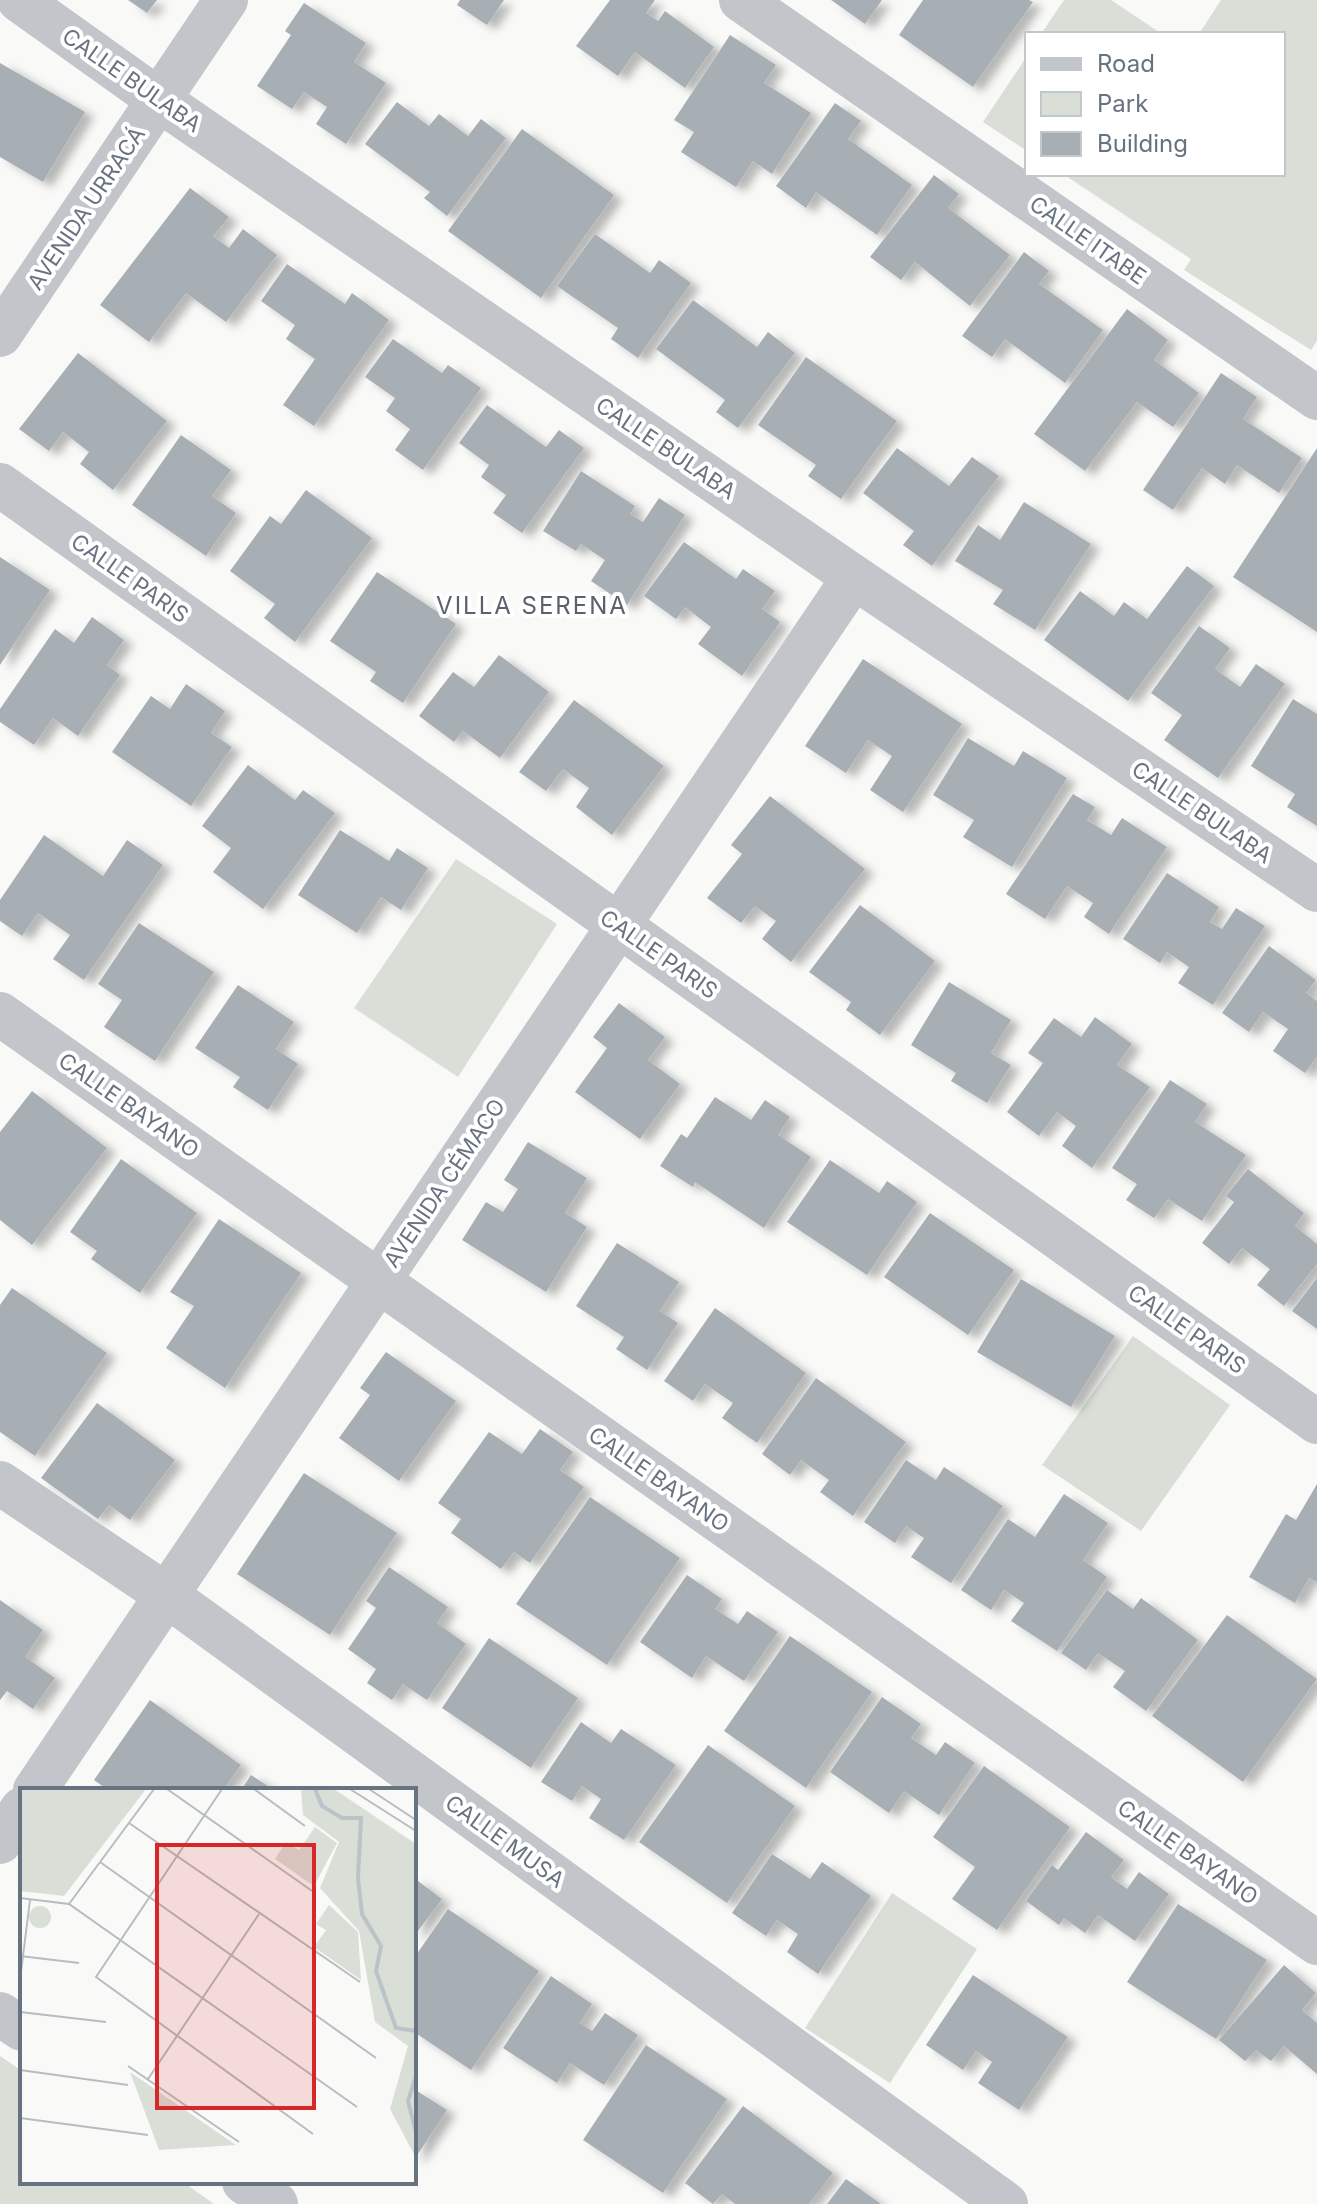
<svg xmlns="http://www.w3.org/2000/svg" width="1317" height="2204" font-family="Inter,sans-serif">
<defs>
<filter id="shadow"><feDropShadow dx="9" dy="5" stdDeviation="4" flood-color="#0004"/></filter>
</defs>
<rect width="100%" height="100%" fill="#f9faf8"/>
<path fill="#d9ded7" d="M1064,0H1111L1162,34H1041Z
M1221,0H1317V341L1311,350L1184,270L1191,259L1063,174H1283V34H1199Z
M1027,56V151L983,122Z
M456,859L557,924L458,1077L354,1008Z
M1133,1336L1230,1405L1141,1531L1042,1465Z
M892,1893L977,1949L890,2083L805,2028Z
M0,2056L22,2071V2182H183L214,2204H0Z"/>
<path fill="#a7aeb4" filter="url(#shadow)" d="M128,0H157L147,13Z
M460,0H504L487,25L457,5Z
M610,0H655L646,13L658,21L665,11L714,47L685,88L635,52L618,76L576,46Z
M831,0H882L865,24Z
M923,0H1029L1033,2L973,87L899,35Z
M304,3L366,43L354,62L386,83L346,144L316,124L327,107L304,92L292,109L257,86L291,35L285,31Z
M730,35L776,65L764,83L811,113L772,174L753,161L736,187L681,152L694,132L674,120Z
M0,63L85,112L43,182L0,157Z
M397,102L429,126L439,114L468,136L481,119L506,138L447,216L424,198L430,192L365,144Z
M835,103L861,121L848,139L912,185L877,235L816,192L806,208L776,186Z
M522,129L614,195L541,298L448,231Z
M934,175L959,194L948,208L1010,255L970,306L915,262L901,280L870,257Z
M190,188L229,217L213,236L229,248L243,229L277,255L226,322L186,293L149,342L100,305Z
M595,234L650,273L659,260L691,283L638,358L611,339L618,328L557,286Z
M1024,252L1049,271L1039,284L1103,330L1065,383L1005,339L992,357L962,336Z
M287,264L345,304L352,293L389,320L314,426L283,405L315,359L286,339L295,325L261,301Z
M693,300L757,347L768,332L795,353L738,428L716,412L725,400L656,349Z
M1127,309L1168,340L1154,360L1199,393L1173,427L1137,402L1085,471L1034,434Z
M393,339L442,373L448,365L481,388L423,470L395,450L410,429L386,411L395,398L365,377Z
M78,353L167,421L113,490L80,464L89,452L63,432L49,451L19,429Z
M806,357L897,421L841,499L808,476L816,465L758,425Z
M1221,373L1257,397L1243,419L1302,458L1279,493L1237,465L1225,484L1202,468L1173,510L1143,490Z
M487,405L546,447L559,430L584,448L522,533L493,513L506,495L481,477L489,465L459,443Z
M181,435L231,470L212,496L236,513L206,556L132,505Z
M897,448L949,486L972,457L999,476L932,566L903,545L914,531L863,493Z
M1317,448V632L1233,577Z
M581,471L635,506L630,514L643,522L659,498L685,515L627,605L591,581L605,560L581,544L576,551L543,531Z
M306,490L372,538L295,642L264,618L275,604L230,571L270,516L281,524Z
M1024,502L1091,544L1035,630L993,604L1003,590L955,561L978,525L1000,540Z
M684,542L736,579L743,569L775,591L762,609L780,622L742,676L698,644L711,627L685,607L676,619L644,596Z
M0,557L50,590L0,665Z
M1187,566L1214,586L1128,701L1044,640L1080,591L1114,616L1124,602L1147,619Z
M377,572L456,624L403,703L370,681L376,672L330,641Z
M92,617L124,640L107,665L120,675L78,736L53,718L34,745L0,722V709L55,629L74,643Z
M1199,626L1230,648L1215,669L1240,687L1256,664L1285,684L1218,778L1164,740L1182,715L1151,693Z
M499,655L549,692L500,758L463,731L454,742L419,716L453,672L474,687Z
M863,659L962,724L903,812L870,790L892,756L868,740L846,773L805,746Z
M186,684L225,711L211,733L232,747L191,806L112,752L151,696L170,709Z
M1293,699L1317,714V826L1287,807L1295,794L1251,766Z
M574,700L664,766L612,835L576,807L589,788L563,769L546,791L519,772Z
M968,738L1014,766L1023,751L1067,778L1012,867L963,837L974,820L933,795Z
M248,765L295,800L303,790L335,813L263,909L213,872L231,848L202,826Z
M1073,794L1095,807L1087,820L1111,835L1122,818L1167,847L1109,934L1084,917L1093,903L1067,886L1045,919L1006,894Z
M770,796L865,869L791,962L762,939L776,921L755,906L741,923L707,898L742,854L731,845Z
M340,830L389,861L397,848L428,868L401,910L381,897L357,933L298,895Z
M44,835L103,876L127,840L163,865L84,980L53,959L70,935L38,913L22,936L0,921V900Z
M1167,873L1219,907L1210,922L1222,929L1236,908L1265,926L1213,1005L1178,983L1189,967L1167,952L1160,963L1123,939Z
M860,905L935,961L880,1035L846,1010L851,1002L809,972Z
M139,923L214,972L155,1061L104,1027L122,1000L98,984Z
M1269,946L1316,980L1306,993L1317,1001V1057L1305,1073L1273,1051L1288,1029L1263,1012L1249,1032L1222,1013Z
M949,982L1011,1020L991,1053L1011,1065L987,1103L951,1081L956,1073L911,1045Z
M238,985L294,1022L276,1049L298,1064L268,1110L233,1087L240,1077L195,1048Z
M619,1003L665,1037L648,1060L680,1084L640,1139L575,1092L607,1048L593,1037Z
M1095,1017L1132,1044L1117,1065L1150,1087L1092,1168L1062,1146L1076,1126L1057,1112L1039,1136L1007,1112L1043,1063L1028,1053L1054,1018L1081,1037Z
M1170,1080L1207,1104L1195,1122L1246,1155L1202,1221L1168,1199L1154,1218L1126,1200L1137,1184L1112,1168Z
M32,1091L107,1148L32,1245L0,1220V1132Z
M715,1097L751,1120L765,1100L790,1117L778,1135L811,1157L764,1228L695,1182L693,1187L660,1166L681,1134L687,1138Z
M528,1142L587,1178L565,1213L587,1227L546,1292L462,1240L486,1202L503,1212L518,1189L504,1180Z
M121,1159L197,1213L140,1293L91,1259L97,1251L70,1232Z
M830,1160L879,1193L887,1181L917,1202L867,1275L787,1222Z
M1248,1169L1304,1213L1295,1226L1317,1244V1264L1284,1306L1257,1285L1270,1269L1242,1248L1229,1264L1202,1243L1234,1202L1226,1196Z
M930,1213L1014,1270L968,1335L884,1277Z
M219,1219L301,1273L225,1388L166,1348L194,1306L170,1292Z
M617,1243L679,1282L660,1311L678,1323L647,1370L616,1349L624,1337L576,1306Z
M1317,1278V1329L1292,1311Z
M1021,1279L1115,1336L1071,1407L977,1352Z
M12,1288L107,1353L35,1456L0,1432V1305Z
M715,1308L806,1373L757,1443L722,1418L733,1403L705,1384L693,1401L664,1381Z
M386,1352L456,1401L399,1481L339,1438L370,1395L360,1388Z
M816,1378L906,1442L853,1516L820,1492L829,1480L801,1460L790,1475L762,1454Z
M97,1403L175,1460L130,1520L109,1505L98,1519L41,1478Z
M540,1429L573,1452L560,1470L584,1487L530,1563L514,1552L501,1569L451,1533L461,1519L438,1503L489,1432L522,1454Z
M906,1460L936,1480L944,1467L1003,1506L951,1583L911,1557L924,1538L906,1526L895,1543L864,1522Z
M304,1473L397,1533L330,1635L237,1574Z
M1317,1484V1582L1309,1578L1295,1603L1249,1577L1286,1514L1296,1520Z
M1064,1494L1108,1523L1083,1560L1107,1577L1057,1651L1011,1621L1024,1603L1004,1590L991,1610L961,1590L1008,1519L1035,1537Z
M590,1497L680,1558L607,1665L516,1604Z
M389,1567L448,1607L437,1623L466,1644L427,1700L403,1684L392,1700L367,1683L376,1669L348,1649L376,1608L366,1601Z
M687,1575L722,1599L715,1609L738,1624L747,1611L778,1632L744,1681L706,1656L692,1678L640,1642Z
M1107,1590L1133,1609L1141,1598L1198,1640L1146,1711L1113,1687L1125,1671L1098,1653L1086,1670L1061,1653Z
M0,1600L43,1630L25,1657L55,1678L33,1709L7,1691L0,1700Z
M1227,1615L1317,1679L1243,1782L1152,1716Z
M790,1636L872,1692L806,1788L724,1731Z
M489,1638L578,1698L531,1768L442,1708Z
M882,1697L921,1724L911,1738L936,1755L945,1742L975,1763L939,1815L904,1791L889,1813L830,1772Z
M150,1700L241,1765L223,1790H108L94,1780Z
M581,1722L611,1743L621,1729L676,1765L624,1840L589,1818L601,1799L582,1786L572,1801L541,1782Z
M708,1745L795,1806L727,1903L639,1842Z
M984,1766L1070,1827L997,1930L952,1899L975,1867L933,1837Z
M251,1775L274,1790H241Z
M1086,1832L1124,1860L1111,1877L1127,1889L1139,1872L1169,1894L1135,1941L1098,1915L1085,1933L1064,1918L1059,1925L1026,1901L1052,1865L1058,1870Z
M772,1854L810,1879L822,1862L871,1896L818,1974L787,1952L798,1934L777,1920L766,1936L732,1913Z
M414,1878L442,1899L414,1936Z
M1178,1904L1267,1960L1216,2039L1127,1982Z
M448,1909L539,1971L471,2070L414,2032V1958Z
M1284,1965L1316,1993L1302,2010L1317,2023V2074L1284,2046L1271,2061L1256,2050L1245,2061L1219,2040Z
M973,1975L1068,2037L1019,2110L978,2083L992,2062L976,2051L963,2070L926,2045Z
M551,1976L592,2004L580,2023L592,2031L605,2013L638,2035L604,2085L570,2063L557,2083L503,2048Z
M646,2045L727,2099L663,2193L583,2140Z
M414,2089L447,2110L414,2160Z
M743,2106L833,2173L809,2204H735L722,2194L713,2204L685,2183Z
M846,2179L881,2204H827Z"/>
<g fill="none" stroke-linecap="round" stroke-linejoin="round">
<path stroke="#c2c5c9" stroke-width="44" d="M19,0L159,100L854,577L1317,890
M741,0L1317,398
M0,335L226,0
M0,485L1317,1422
M0,1014L1317,1943
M0,1483L165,1594L1006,2204
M35,1790L854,577
M0,1842L22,1809
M0,2014L22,2029
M244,2182L276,2204"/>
</g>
<g text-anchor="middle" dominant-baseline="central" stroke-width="8" stroke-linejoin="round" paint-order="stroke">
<g font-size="22" fill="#677380" stroke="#fff">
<text transform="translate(132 80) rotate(35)">CALLE BULABA</text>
<text transform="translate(86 208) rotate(-56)">AVENIDA URRACÁ</text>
<text transform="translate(1088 240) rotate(35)">CALLE ITABE</text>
<text transform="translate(666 448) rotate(34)">CALLE BULABA</text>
<text transform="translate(130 578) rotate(35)">CALLE PARIS</text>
<text transform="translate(1202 812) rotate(34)">CALLE BULABA</text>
<text transform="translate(659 954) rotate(35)">CALLE PARIS</text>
<text transform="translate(129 1105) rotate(35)">CALLE BAYANO</text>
<text transform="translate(444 1183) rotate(-56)">AVENIDA CÉMACO</text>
<text transform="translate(1187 1329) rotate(35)">CALLE PARIS</text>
<text transform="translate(659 1479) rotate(35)">CALLE BAYANO</text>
<text transform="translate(505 1841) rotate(36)">CALLE MUSA</text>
<text transform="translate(1188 1852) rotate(35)">CALLE BAYANO</text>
</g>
<g font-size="24" letter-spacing="2" fill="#59626c" stroke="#fff">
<text x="532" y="605">VILLA SERENA</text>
</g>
</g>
<g transform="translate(20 1788)">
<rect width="396" height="396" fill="#f9faf8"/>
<path d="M0,1H126L44,108L0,103ZM281,1H314L396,56V370L370,321L388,258L355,234L339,143L300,100L319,54L283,27ZM295,39L317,55L294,98L255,71L266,54L279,62ZM309,117L338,144L341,192L294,159L306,142L296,136ZM9 129a11 11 0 1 1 22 0a11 11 0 1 1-22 0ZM110,284L216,357L139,362Z" fill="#d9ded7"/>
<path fill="none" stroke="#bac3c8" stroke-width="4" d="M295,1L302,18L322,30H341L338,90L342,126L361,158L356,183L376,240L396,243M396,288L388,313L396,344"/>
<path fill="none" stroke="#b6bcc1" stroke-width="2" d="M147,1L295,105M202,1L76,189L293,346M234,1L285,38M330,1L396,43M349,1L396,32M109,35L340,194M80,74L356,270M0,110L49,116L337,319M49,116L134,1M0,168L59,175M0,192L10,112M0,224L86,234M108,278L219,354M0,282L108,297M128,291L239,126M0,330L128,347"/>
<path fill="#d62828" fill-opacity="0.15" stroke="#d62828" stroke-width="4" d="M137,57H294V320H137Z"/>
<rect width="396" height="396" fill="none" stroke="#677380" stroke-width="4"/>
</g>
<rect x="1025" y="32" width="260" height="144" fill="#ffffff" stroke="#c2c7cc" stroke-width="2"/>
<rect x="1041" y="58" width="40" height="12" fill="#c2c5c9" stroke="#c2c7cc" stroke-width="2"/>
<text x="1097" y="72" font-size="24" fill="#677380">Road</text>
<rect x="1041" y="92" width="40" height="24" fill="#d9ded7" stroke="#c2c7cc" stroke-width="2"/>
<text x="1097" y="112" font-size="24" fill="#677380">Park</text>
<rect x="1041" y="132" width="40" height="24" fill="#a7aeb4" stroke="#c2c7cc" stroke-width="2"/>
<text x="1097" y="152" font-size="24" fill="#677380">Building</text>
</svg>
